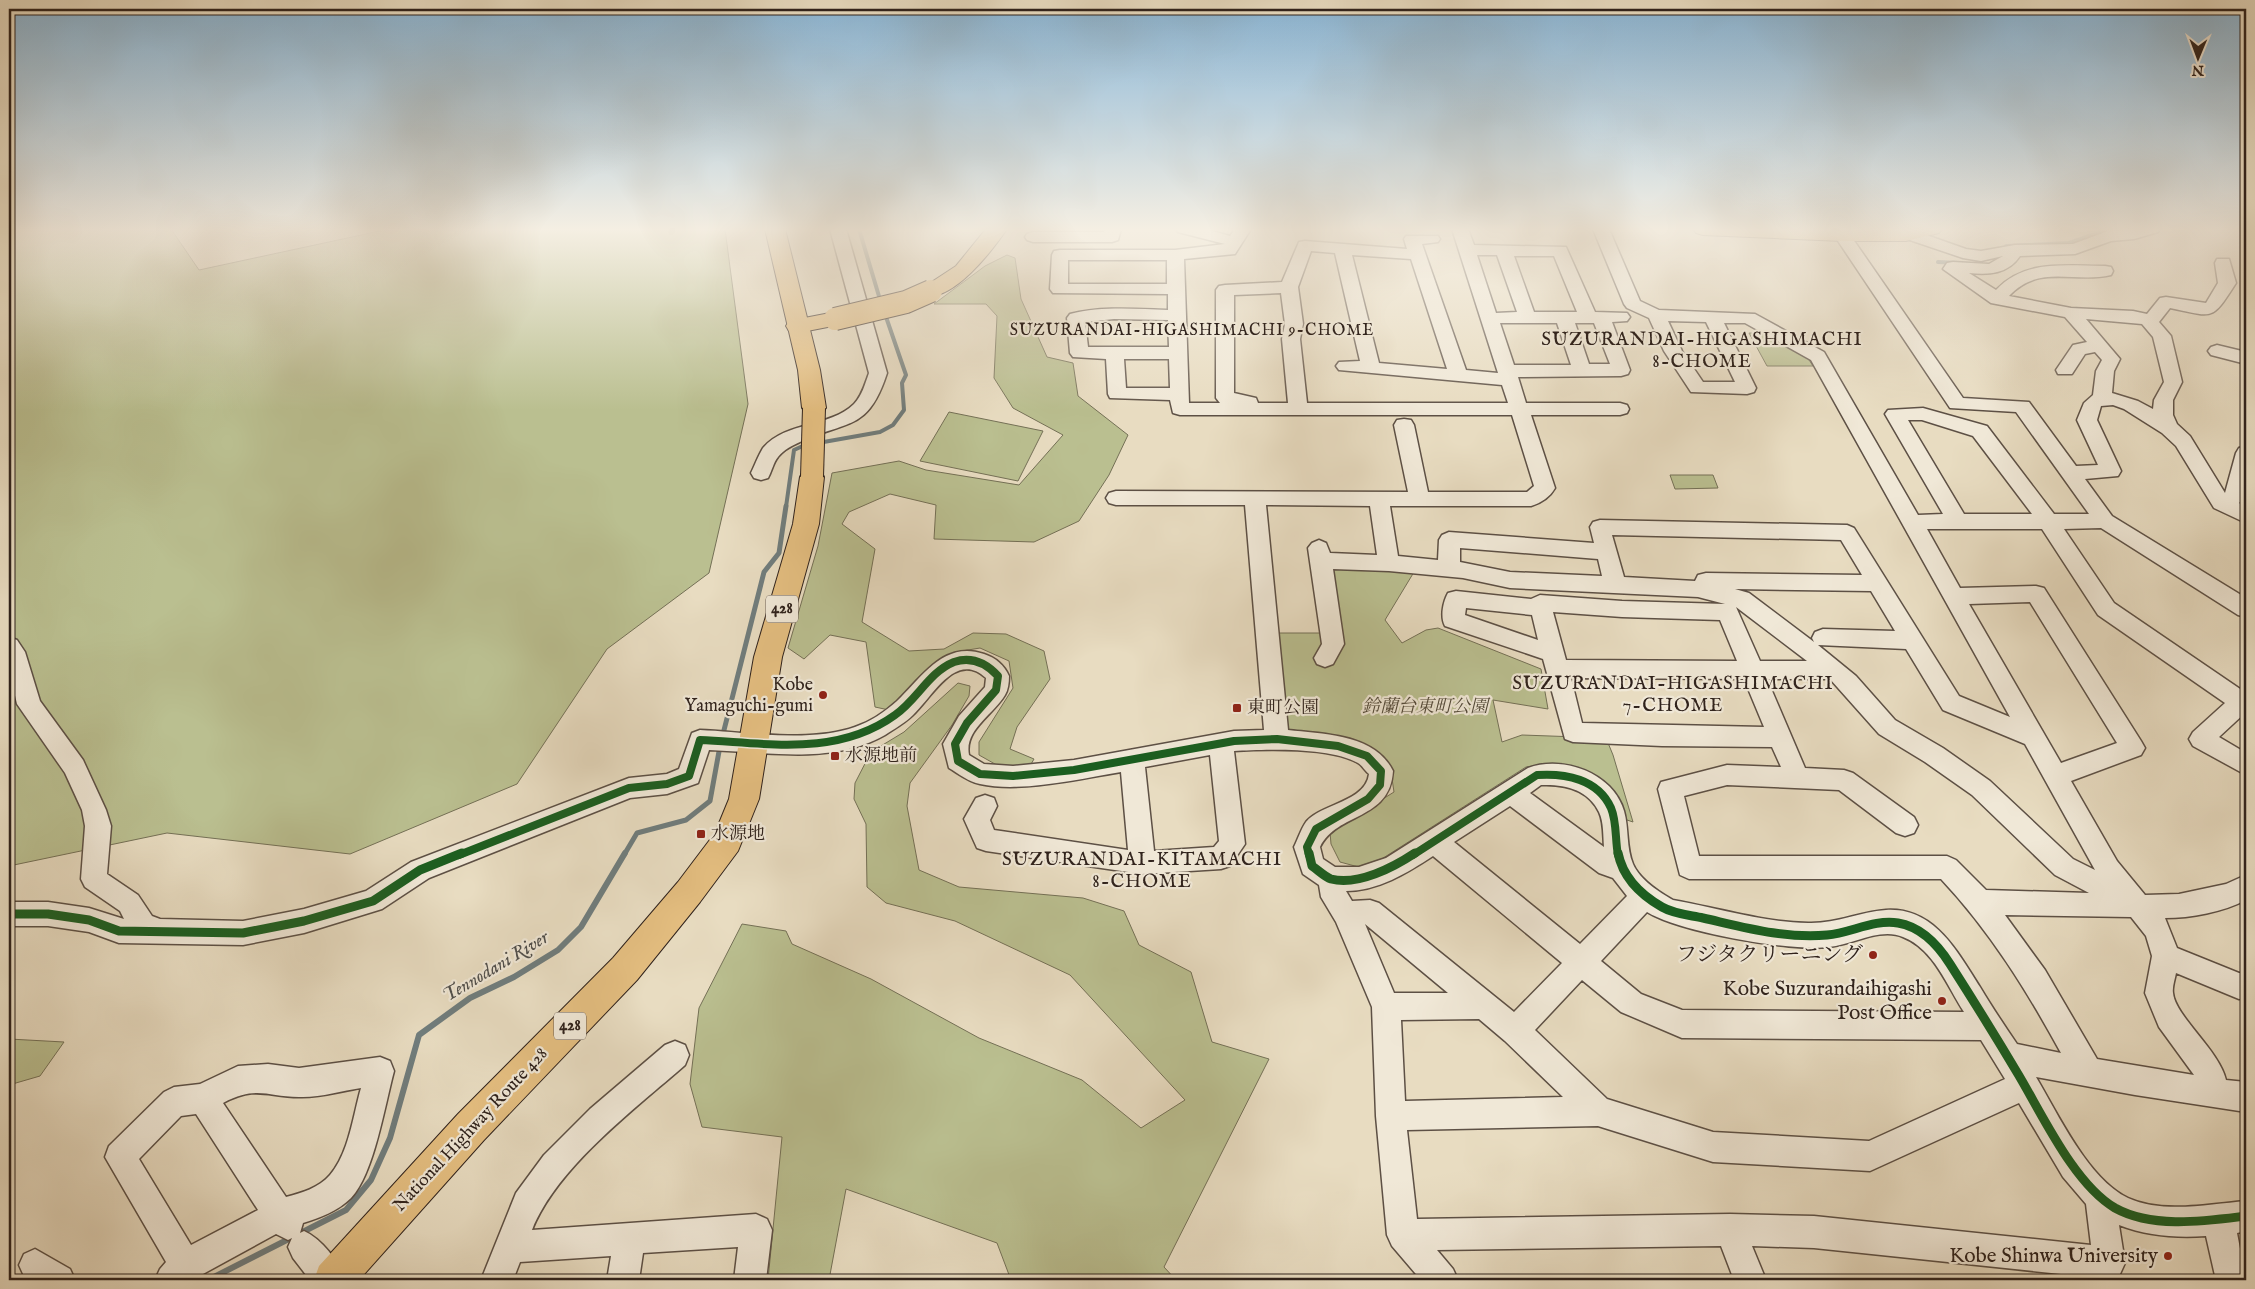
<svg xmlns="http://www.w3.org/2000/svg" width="2255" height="1289" font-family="'IM FELL English','Noto Serif JP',serif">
<rect width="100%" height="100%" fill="#e8dcc1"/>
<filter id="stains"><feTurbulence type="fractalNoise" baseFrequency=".004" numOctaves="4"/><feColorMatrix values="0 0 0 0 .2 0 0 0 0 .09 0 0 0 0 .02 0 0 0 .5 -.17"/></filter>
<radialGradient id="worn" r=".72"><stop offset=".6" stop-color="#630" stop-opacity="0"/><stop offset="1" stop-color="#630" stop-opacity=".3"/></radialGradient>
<path fill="#babf90" stroke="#747056" d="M9,229H171L199,270L389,229H725L748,404L709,573L607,649L517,784L350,854L167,833L9,866Z
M1007,255L1015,258L1021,299L1047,357L1073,363L1078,396L1128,435L1109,475L1079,521L1034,542L934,539L936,505L890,494L849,512L842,524L875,549L862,622L909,651L944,649L973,633L1006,634L1044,651L1050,679L1017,727L1010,749L1034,759L1030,766L1002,768L979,755V742L1013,688L1009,661L980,648L956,652L889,710L875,707L866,642L830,635L804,659L788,648L818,546L832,473L899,461L926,470L1019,485L1063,435L1013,408L994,378L997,316L986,304H934L985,266Z
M1749,333L1771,334L1805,354L1813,366H1767Z
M949,412L1043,431L1018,481L920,461Z
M1670,475H1713L1718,488L1675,489Z
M1374,567L1414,572L1385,620L1402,643L1426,630L1438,628L1541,669L1548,709L1493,700L1502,742L1522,735L1606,738L1613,755L1633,822L1621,818L1580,771L1551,764L1526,767L1366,869L1340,862L1331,844L1330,832L1394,792L1391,772L1369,747L1288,729L1277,633H1337L1328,570Z
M958,683L970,686L969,696L952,725L910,783L907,806L919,870L959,887L1083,898L1124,911L1139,945L1191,972L1212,1042L1269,1059L1164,1267L1176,1280H1011L997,1243L846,1189L829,1280H768L782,1137L702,1127L690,1084L699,1008L742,924L786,931L792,944L871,979L979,1038L1082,1080L1141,1128L1185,1100L1070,975L955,921L886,903L867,887L866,824L854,799L855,783L871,752L904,732Z
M9,1039L64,1042L40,1076L9,1085Z"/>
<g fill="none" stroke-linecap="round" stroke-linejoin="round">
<path stroke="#707d7d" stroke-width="4" d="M859,229L881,303
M2005,254L2006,246L2069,243L2104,231L2129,229
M1938,262L1958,263
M818,443L880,432L893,425L904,410L902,383L906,375L885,314
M786,507L794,450L807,444"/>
<path stroke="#707d7d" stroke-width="5" d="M722,738L764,572L779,553L786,506
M624,855L637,833L686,820L710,801L720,746"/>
<path stroke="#707d7d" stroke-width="6" d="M208,1280L346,1210L371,1180L390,1138L419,1035L470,998L514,977L558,950L581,927L625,853"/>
<g stroke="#5d5045" stroke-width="3">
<path id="minor" d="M830,229H846L887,373C868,432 847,420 800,442C793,445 783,450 778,457C773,463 772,471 768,478L761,480L754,478L751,473C755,465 758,456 763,448C786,421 829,428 854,404C862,396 865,384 869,373Z
M1105,229H1121L1118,240L1112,242H1033L1027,240L1025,237L1027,234L1033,232H1104Z
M1176,229H1205L1230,236L1235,229H1251L1235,254L1184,259L1189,403H1220L1216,398V290L1219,286L1225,285L1282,282L1299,242L1305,241L1407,249L1404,239L1406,236H1438L1440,239L1438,242L1422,244L1466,370L1498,373L1452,229H1468L1474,245L1566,247L1595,312L1627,313L1630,317L1627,321L1612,322L1630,370L1628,374L1621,376L1518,377L1526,403H1620L1627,405L1629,409L1627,413L1620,415H1531L1555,488C1550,497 1541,503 1531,506H1390L1398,556L1438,560L1439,540L1442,535L1449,532L1594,543L1590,527L1593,522L1600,520L1847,525L1854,528L1959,696L2010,717L1811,360L1745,323H1724L1756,388L1754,392L1747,394L1691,392L1664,351L1649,318L1627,308L1624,304L1593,229H1609L1640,301L1659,310L1755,314L1824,352L1918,515L1943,514L1885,414L1888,410L1923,408L1987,426L2054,514H2089L2016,412L1950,408L1834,235L1836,232H1848L1963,398L2029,402L2076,466L2098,465L2077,420L2084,403L2093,395L2096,371L2102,360L2095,352L2085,354L2072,374H2058L2056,370L2073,345L2087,342L2065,317L1991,303L1943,269L1947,263L1953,262L1989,264L2003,256L1981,261L1963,258L1886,232L1884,229H1909L1966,249L1981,251L2015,245L2073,244L2108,231L2160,229L2158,232L2134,239L2111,241L2075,254L2020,256C2008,274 1989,275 1969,273L1996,290C2025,259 2065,266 2105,266L2111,267L2113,271L2111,275C2074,284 2040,263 2009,296L2071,308L2133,311L2147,314L2160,298L2166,297L2206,303L2218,283L2215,263L2217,259H2229L2236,283C2211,322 2214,317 2170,308L2159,322L2171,336L2182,382L2173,400V415L2177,424L2190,436L2225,493L2236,453L2239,448L2246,446V496L2239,503L2246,507V523L2214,508L2176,446L2162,433L2124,409L2113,405L2101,406L2097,420L2121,471L2118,476L2085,479L2112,516L2246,598V617L2238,615L2101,528L2064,529L2114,603L2246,693V712L2219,737L2246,753V775L2193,746L2189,739L2193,732L2225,703L2098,615L2042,529H1927L1960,588L2036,586L2044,588L2141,741L2145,748L2141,755L2071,781L2117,861L2145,895L2179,894L2226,884L2246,875V900C2223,912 2191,918 2165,918L2177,948L2239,973H2246V999H2239L2176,973C2175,979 2172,987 2173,993C2175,1016 2219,1050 2226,1080L2246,1082V1112L2135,1095L2036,1077C2058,1114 2088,1179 2128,1198C2163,1214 2210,1204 2246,1201V1231L2237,1233L2246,1280H2216L2206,1236C2176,1238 2147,1236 2119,1225L2125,1263L2120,1274L2109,1279L1814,1248L1752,1246L1766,1280H1734L1721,1246L1437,1250L1453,1269L1458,1280H1421L1392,1246L1387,1235L1376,1116L1372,1007L1336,922L1321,897L1319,885L1303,874L1294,847C1298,839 1301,829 1306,822C1320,804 1366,802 1369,774C1365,771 1362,765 1358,763C1331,747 1265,749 1234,751L1245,844L1230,866L1221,869L1142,874L986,851L977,848L964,819L976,798L985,795L994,798L997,806L990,820L994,830L1128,850L1121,772C1080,779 1020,793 980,784C969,782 959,774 949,768L943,744L959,716L985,687L986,678C956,650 933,696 913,715C905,723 894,729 885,735C833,765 766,752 709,750L698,783L667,794L630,798L429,878L382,909L304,933L243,945L119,943L89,932L48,926H9V902H48L89,908L124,919L120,911L85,887L81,879L85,826L82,810L65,773L17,704L9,670V637L17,640L25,652L40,701L83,760L106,810L111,826L107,874L138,895L152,916L160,919L243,921L304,909L366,891L411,862L629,778L667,774L679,769L692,733L700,730C747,732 810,743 855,727C870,722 886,711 897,701C922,677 944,640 984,654C996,658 1004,665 1009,676C1009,683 1008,690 1005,695C993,715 964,730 969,755L984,764L1013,766L1074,760L1234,731L1264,730L1245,505H1116L1109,503L1106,498L1109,493L1116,491L1408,492L1394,425L1397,420L1404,419L1411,420L1414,425L1428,492H1527L1534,486L1512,415H1180L1173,413L1170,400L1110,398L1108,394L1106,359L1073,357L1070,353L1067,318L1070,314C1101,306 1136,309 1168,310V294L1053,293L1050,289L1052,255L1054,251L1060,250H1175L1225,244L1178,232ZM1311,251L1335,253L1360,361L1339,362L1336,366L1339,370L1502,385L1508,403H1307L1300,339L1303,324L1298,287ZM1352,255L1411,259L1447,369L1379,363ZM1477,255H1497L1517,312L1496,313ZM1514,256H1554L1577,312H1534ZM1068,260H1167V284H1068ZM1281,293L1285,324L1282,339L1288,403H1258L1256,398L1234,393V295ZM1114,319L1168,320L1169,347H1088L1085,322ZM2086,319L2142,324L2153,337L2164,382L2154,400L2153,409L2138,401L2112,393L2114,371L2120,359ZM1668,321L1706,322L1735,382H1703L1682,351ZM1500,323H1557L1571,365H1514ZM1575,323H1594L1610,364H1589ZM1124,359H1169L1170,388H1126ZM1908,420H1922L1973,436L2032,514H1964ZM1266,505L1370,506L1377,555L1330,553L1326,543L1319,540L1312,543L1308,548L1322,644L1314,658L1317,664L1325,667L1333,664L1344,644L1333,569L1389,571L1463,578L1510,588L1698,597L1725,604L1622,601L1540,595L1531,599L1456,591L1448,593C1443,602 1440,617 1445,626L1543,659L1565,739L1573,742L1662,746L1772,747L1781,767L1727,765L1661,782L1658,789L1680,875L1689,879H1941C1990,931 2027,991 2061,1053L2017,1044C2004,1025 1992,1007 1980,987C1958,953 1935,907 1886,910C1859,912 1835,924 1808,923C1762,922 1718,908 1673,900C1659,892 1640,880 1633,864C1626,848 1629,828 1624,811C1613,773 1563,755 1528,768L1386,858L1359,867H1335L1323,859L1320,847C1337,812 1390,821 1393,771C1375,734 1324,734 1288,730ZM1612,535L1841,540L1862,575L1706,573L1698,575L1695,581L1624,577ZM1460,548L1598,559L1602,576L1510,572L1460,562ZM1735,589L1871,591L1895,631L1823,629L1815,632L1812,638L1814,642L1749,593ZM2030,602L2117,743L2061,763L1969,604ZM1736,607L1807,661H1760ZM1466,608L1532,615L1538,640L1465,615ZM1553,612L1622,617L1720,620L1737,661L1566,660ZM1818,645L1906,649L1943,710L2025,744L2095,870L2073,859L1990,781L1943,748L1895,720L1856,676ZM1571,678L1744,679L1764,727L1582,723ZM1767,679H1830L1879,734L1925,762L1972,795L2055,875L2089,893L1986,890L1956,860L1947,856H1699L1684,796L1727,785L1839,790L1896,833L1905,836L1914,833L1918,825L1914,817L1853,773L1844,770L1805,768ZM1210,755L1219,841L1214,847L1154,851L1145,767ZM1541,785C1564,784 1588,789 1599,812C1604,822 1603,837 1604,847L1530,793ZM1510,806L1599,873L1613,878L1627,896L1580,944L1454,842ZM1433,856L1562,963L1514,1012L1379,903L1370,900L1352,901L1346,891C1378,891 1407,873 1433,856ZM1647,912C1680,932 1790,952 1829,947C1852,945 1880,927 1903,937C1934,949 1947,986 1964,1012L1682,1010L1641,994L1601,961ZM2005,915L2131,917L2146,936L2152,956L2145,993L2159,1027L2194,1075L2097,1059L2045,970ZM1365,924L1448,993H1394ZM1582,980L1621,1012L1682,1038L1981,1040L2005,1079L1869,1141L1713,1132L1607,1099L1535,1030ZM1479,1019L1505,1041L1563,1097L1405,1101L1401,1020ZM2019,1103L2063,1177L2086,1204L2091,1245L1814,1216L1730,1214L1417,1219L1407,1130L1598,1126L1713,1162L1870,1171Z
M2217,345L2246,352V364L2211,355L2208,351L2211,347Z
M675,1041L685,1045L689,1055L685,1065C635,1109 557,1167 532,1230L756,1214L767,1219L772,1230L766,1280H734L738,1247L643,1253L639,1280H607L611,1256L520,1262L513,1280H481L516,1193L544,1155L590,1109L665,1045Z
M380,1057L390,1061L394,1071C385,1104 374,1174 351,1198C338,1211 320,1218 303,1223L300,1233L304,1231C322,1239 339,1262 346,1280H310L293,1258L288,1247L292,1238L288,1240L276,1234L192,1280H155L160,1269L166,1262L105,1157L109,1146L164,1092L174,1087L200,1084L238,1066L268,1064L299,1068ZM361,1088C353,1116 349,1153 330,1175C319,1188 301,1193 286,1197L223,1103C258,1085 266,1097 299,1097C319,1098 341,1091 361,1088ZM196,1114L258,1210L191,1245L139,1159L181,1116Z
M35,1249L70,1269L75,1280H30L24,1276L19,1265L24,1254Z"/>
</g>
<g stroke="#2f221c" stroke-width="2">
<path id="major" d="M986,229H1007C992,251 952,303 924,295L920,291L924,287L956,266Z
M1693,229H1942L1939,233L1906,241H1842L1703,235L1696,233Z
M835,312L843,314L846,319L843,324L797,333L789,331L786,326L789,321Z"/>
</g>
<g stroke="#2f221c" stroke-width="2">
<path id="highway" d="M765,229H785L820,370L826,408L822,413L814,416L806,413L802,408L798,370Z
M812,469L821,471L824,477L819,524L782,657L759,799L738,851L700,902L637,980L484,1140L359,1280H314L319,1266L458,1114L613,958L678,882L715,833L729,799L754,657L793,524L800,477L803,471Z"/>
</g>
<use href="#minor" fill="#f0e8d7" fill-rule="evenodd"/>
<use href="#major" fill="#e4be80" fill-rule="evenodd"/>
<use href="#highway" fill="#e4be80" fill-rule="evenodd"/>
<g stroke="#2f221c" stroke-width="24" stroke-linecap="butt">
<path id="major-bridge" d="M835,319L906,302L931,291"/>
</g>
<g stroke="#2f221c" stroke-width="24" stroke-linecap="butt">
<path id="highway-bridge" d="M812,477L814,408"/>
</g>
<use href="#major-bridge" stroke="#e4be80" stroke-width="22"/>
<use href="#highway-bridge" stroke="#e4be80" stroke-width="22"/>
<g stroke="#f0e8d7" stroke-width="11">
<path id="cycleway-far1" d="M459,855L629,788L667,784L689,776L700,740C767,743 837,757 895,715C917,700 929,672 954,662C972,656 986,663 998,676L996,690L967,723L955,744L958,761L980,774L1013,776L1074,770L1234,741L1277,739L1338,746L1367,756L1381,771L1380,785L1368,799L1316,829L1307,847L1309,855
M1413,855L1537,775C1565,773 1598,779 1611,808C1617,822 1615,840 1618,855"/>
</g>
<g stroke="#f0e8d7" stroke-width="12">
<path id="cycleway" d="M1309,853L1312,866C1318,870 1325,877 1331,879C1358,886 1394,867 1415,853
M1618,853C1623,878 1641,895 1662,907C1674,914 1689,915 1703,918C1743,927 1785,939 1827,935C1851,933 1874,919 1898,923C1922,927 1938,945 1950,964C1973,1000 1996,1037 2018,1074C2042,1114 2074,1184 2115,1208C2153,1229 2205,1221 2246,1216
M9,914H48L89,920L119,931L243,933L304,921L373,901L420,870L462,853"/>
</g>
<use href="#cycleway-far1" stroke="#1b5e20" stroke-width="8"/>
<use href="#cycleway" stroke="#1b5e20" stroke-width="9"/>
</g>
<linearGradient id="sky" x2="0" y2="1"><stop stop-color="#89b6d7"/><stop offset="0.56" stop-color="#f5efe3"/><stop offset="1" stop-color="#f5efe3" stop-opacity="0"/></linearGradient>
<rect width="2255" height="410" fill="url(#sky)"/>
<g fill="#8f2418" stroke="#f0e8d7" stroke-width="2">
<circle cx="823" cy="695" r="5"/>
<rect x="1232" y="703" width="10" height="10" rx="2.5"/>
<rect x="830" y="751" width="10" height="10" rx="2.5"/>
<rect x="696" y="829" width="10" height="10" rx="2.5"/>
<circle cx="1873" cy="955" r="5"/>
<circle cx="1942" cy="1001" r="5"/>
<circle cx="2168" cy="1256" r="5"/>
</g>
<g text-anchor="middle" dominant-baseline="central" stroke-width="4.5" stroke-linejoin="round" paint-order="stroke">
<g font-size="16" letter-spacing="1" fill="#2f221c" stroke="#f0e8d7">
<text x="1192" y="331">SUZURANDAI-HIGASHIMACHI 9-CHOME</text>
</g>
<g fill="#f0e8d7" stroke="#695d54" stroke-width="1">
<rect x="766" y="595.5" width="32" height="27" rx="4"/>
<rect x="554" y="1012.5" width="32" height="27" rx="4"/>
</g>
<g font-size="16" font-weight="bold" fill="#2f221c">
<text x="782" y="609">428</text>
<text x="570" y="1026">428</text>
</g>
<g font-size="18" fill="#2f221c" stroke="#f0e8d7" text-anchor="start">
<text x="813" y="685" text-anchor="end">Kobe<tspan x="813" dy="21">Yamaguchi-gumi</tspan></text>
<text x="1247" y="708">東町公園</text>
<text x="845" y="756">水源地前</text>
<text x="711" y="834">水源地</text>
</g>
<g font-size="18" font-style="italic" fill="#524939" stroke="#f0e8d7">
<text x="1425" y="707">鈴蘭台東町公園</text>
</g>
<g font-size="18" fill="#2f221c" stroke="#f0e8d7">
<text transform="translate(471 1130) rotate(-47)">National Highway Route 428</text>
</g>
<g font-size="19" letter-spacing="1" fill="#2f221c" stroke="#f0e8d7">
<text x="1702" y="340">SUZURANDAI-HIGASHIMACHI<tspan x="1702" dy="22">8-CHOME</tspan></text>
<text x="1673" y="684">SUZURANDAI-HIGASHIMACHI<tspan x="1673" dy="22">7-CHOME</tspan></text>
<text x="1142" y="860">SUZURANDAI-KITAMACHI<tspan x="1142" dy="22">8-CHOME</tspan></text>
</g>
<g font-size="19" font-style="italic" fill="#504f4c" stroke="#f0e8d7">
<text transform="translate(496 967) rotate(-31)">Tennodani River</text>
</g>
<g font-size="21" fill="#2f221c" stroke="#f0e8d7" text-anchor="end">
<text x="1863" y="955">フジタクリーニング</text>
<text x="1932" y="989">Kobe Suzurandaihigashi<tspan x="1932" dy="24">Post Office</tspan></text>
<text x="2158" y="1256">Kobe Shinwa University</text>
</g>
</g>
<rect width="2255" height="1289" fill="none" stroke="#e8dcc1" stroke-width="30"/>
<rect x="10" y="10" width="2235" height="1269" fill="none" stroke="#2f221c" stroke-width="2.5"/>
<rect x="15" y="15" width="2225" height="1259" fill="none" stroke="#2f221c"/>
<g transform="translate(2198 58) rotate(181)" stroke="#f0e8d7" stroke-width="4" paint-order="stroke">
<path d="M0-4L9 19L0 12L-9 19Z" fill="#2f221c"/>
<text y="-8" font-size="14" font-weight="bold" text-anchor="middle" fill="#2f221c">N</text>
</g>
<rect width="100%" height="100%" filter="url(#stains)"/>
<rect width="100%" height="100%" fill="url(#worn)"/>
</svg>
